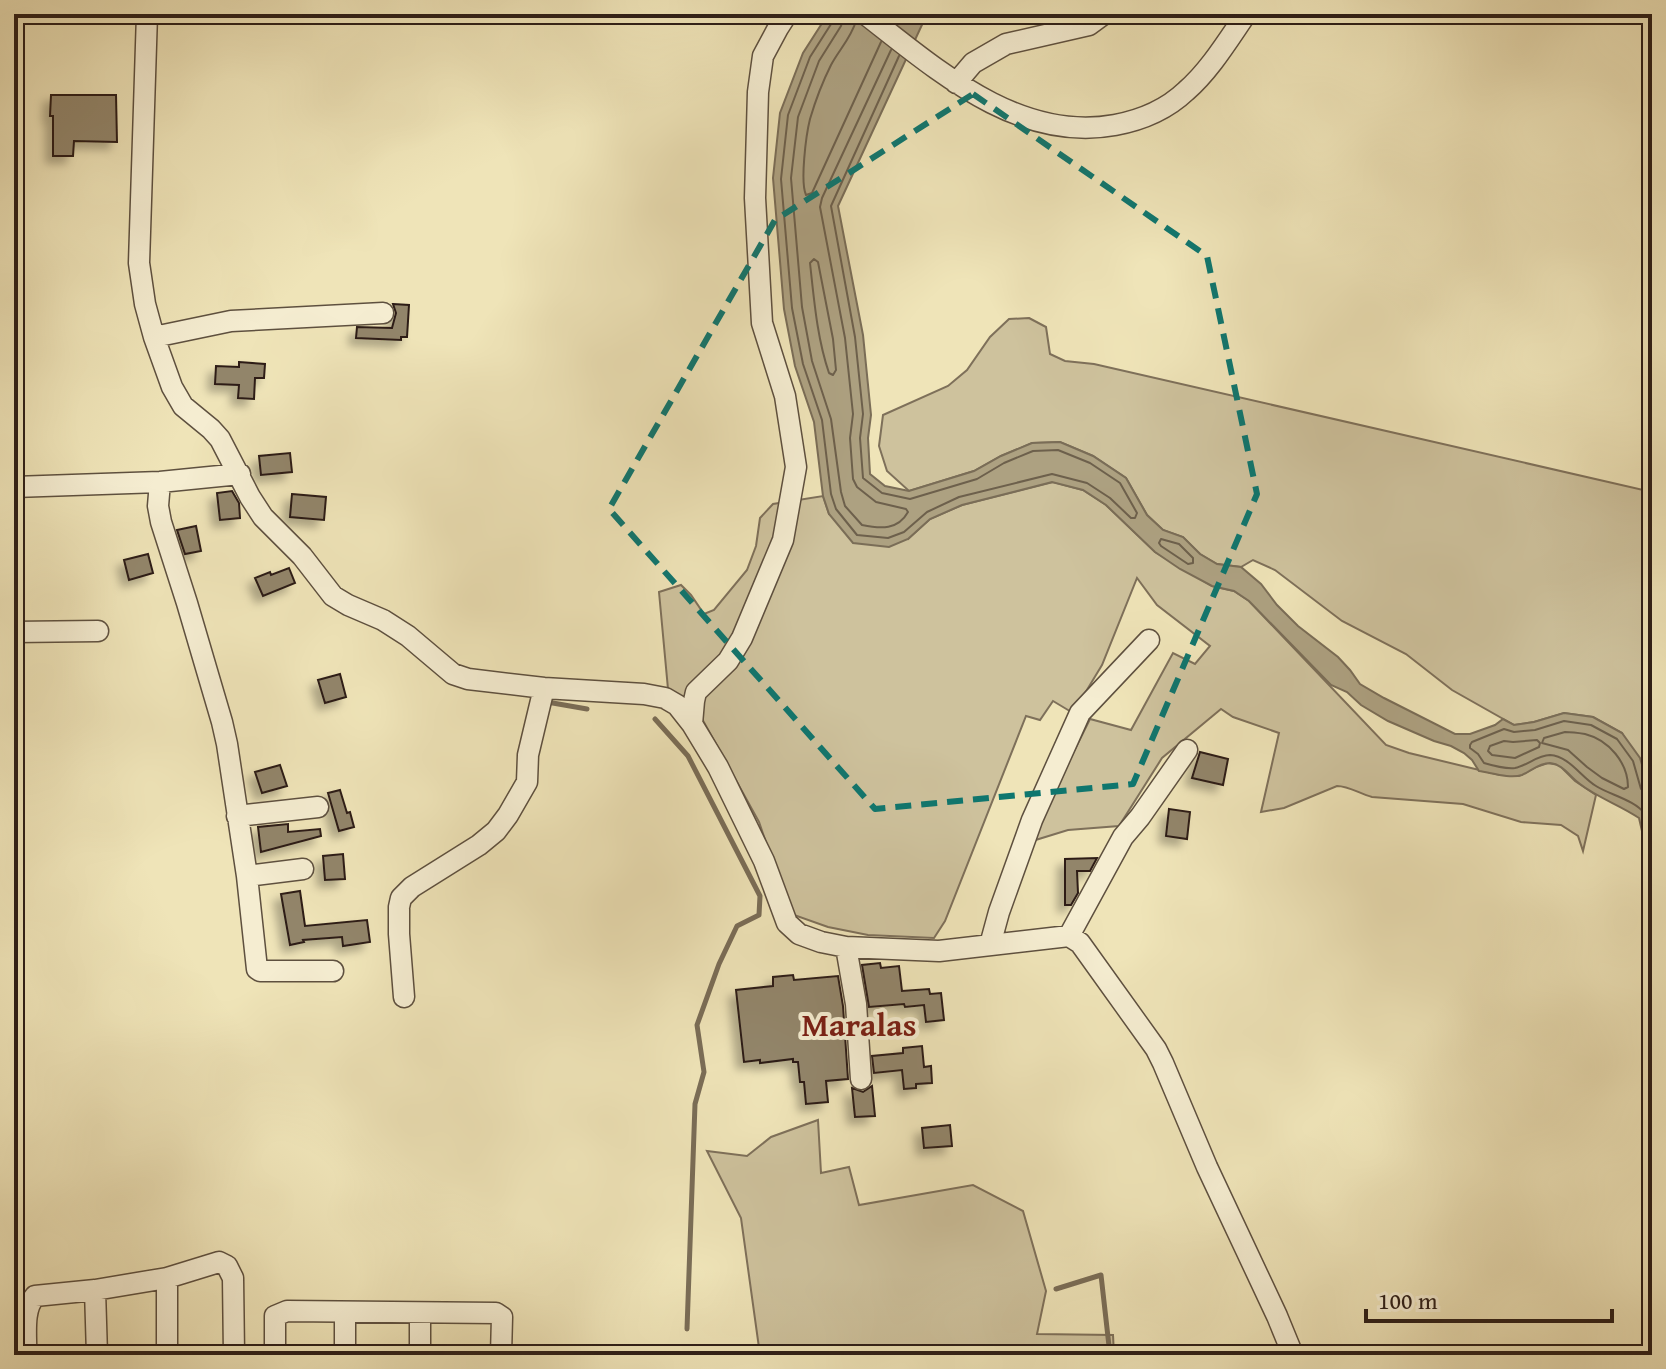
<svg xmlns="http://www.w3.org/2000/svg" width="1666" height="1369" font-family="'Gentium Book Plus',serif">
<defs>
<filter id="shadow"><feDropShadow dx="-7" dy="7" stdDeviation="4" flood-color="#0004"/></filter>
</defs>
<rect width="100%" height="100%" fill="#efe4b8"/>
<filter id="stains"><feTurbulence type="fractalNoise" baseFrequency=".0025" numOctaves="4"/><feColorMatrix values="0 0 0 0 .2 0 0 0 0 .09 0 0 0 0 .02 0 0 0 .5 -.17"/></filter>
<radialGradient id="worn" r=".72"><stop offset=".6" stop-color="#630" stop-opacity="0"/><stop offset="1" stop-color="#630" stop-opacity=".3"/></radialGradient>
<path fill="#cec29d" stroke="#7e705a" stroke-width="2" d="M1029,318L1046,327L1050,354L1065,361L1094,364L1652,492V808L1650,791L1622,733L1593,717L1564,713L1534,722L1514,725L1452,690L1406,654L1342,621L1275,570L1253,560L1241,567L1217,564L1200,554L1183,537L1163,530L1147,515L1126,478L1093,456L1060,442L1032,443L1001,456L974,471L909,491L887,471L879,446L883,415L948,386L967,370L990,337L1009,319Z
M1053,482L1083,490L1106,505L1155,552L1212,586L1234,591L1249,601L1386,745L1409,753L1500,775L1519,776L1536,767L1548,763L1559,765L1575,781L1596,795L1583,851L1578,836L1561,825L1521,822L1463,804L1372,797C1360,794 1349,786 1337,786L1284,808L1261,812L1279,733L1233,717L1221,709L1162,758L1119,826L1068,830L1029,842L1090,719L1131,730L1173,653L1195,664L1210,646L1157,605L1137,578L1102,665L1073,713L1053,701L1040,720L1026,716L945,921L934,938L868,935L828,927L794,915L779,880L759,822L701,717L668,689L659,592L681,585L691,595L704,614L714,610L747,570L756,546L760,518L773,504L823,496L829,514L908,539L930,519L962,505Z
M818,1120L821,1173L849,1167L859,1205L973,1185L1023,1211L1046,1291L1037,1334L1113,1335L1114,1355H760L741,1218L707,1151L747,1156L771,1137Z"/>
<path fill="#ada181" stroke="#7a6d57" stroke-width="2" d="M828,14H927L838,206L863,335L871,415L868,438L870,474L885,486L909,491L974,471L1001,456L1032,443L1060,442L1093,456L1126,478L1147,515L1163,530L1183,537L1200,554L1217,564L1241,567L1261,584L1277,605L1298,626L1338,657L1350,670L1360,684L1384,698L1455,734H1470L1495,725L1503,719L1514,725L1534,722L1564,713L1593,717L1622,733L1640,758L1650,791L1652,856L1644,840L1639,818C1620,805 1598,798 1580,784C1570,777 1563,764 1550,763C1539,763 1531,771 1522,775C1510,779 1492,773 1479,771L1472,760L1464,753L1451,746L1434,741L1388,721L1361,705L1347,692L1331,685L1249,601L1234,591L1212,586L1180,569L1155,552L1106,505L1083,490L1052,482L962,505L930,519L908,539L889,547L853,543L829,514L823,496L814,422L795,366L784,309L773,178L780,113L803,53Z"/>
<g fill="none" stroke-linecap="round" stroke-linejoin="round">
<path stroke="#6d604c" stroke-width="2" d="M834,14L833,21L810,57L788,115L781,179L792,308L803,364L822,420L831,494L836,509L857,535L888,538L904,532L927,512L959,497L1052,474L1087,483L1110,498L1131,518H1135L1137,513L1120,483L1090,463L1058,450L1033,451L1004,463L977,479L910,499L882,493L863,478L860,438L863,414L855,337L831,206L899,56
M844,14L841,26L819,61L798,117L791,178L802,307L812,361L831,419L841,492L845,506L862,525C881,529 898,530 908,512L906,509L876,502L857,487L853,479L850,438L853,414L845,338L820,207L822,198L891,50
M856,21C851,38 839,50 831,65C823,81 815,102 810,119C806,135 800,182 806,195L812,193L881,42
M814,259L818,262L833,339L836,370L833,375L829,373C817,338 814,299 810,263Z
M1161,539L1179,544L1193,558V563L1188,564L1161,546L1159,543Z
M1565,732C1572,732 1579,733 1585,734C1609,740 1628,763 1628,787L1624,789L1602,778L1587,767L1568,750L1542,743L1544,738Z
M1537,740L1540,743L1539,747L1515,758L1492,755L1488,751L1490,746L1504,741L1513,742Z
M1652,793L1646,792L1641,789L1633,761L1617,739L1591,725L1564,721L1535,730L1514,732L1504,729L1472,742L1470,745V748L1478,754L1484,763C1494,766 1505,769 1515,768C1527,766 1537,755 1550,755C1569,756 1581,777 1596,786C1610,795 1635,800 1645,814C1649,819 1650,830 1652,838"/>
<path stroke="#7a6d57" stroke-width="5" d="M547,702L587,709
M655,719L688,756L760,896L759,915L737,926L719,964L697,1025L704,1072L695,1104L687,1329
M1056,1289L1101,1275L1110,1355"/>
</g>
<path fill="#92856b" stroke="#2d1e17" stroke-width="2" filter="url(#shadow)" d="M51,95H116L117,142L74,141L73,156H53V116H50Z
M393,304L409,305L407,337H401V340L356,338L357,327L392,328L396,313Z
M239,362L265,364L264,378H255L254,399L238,398L239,385L215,384L216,366L239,367Z
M290,453L292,472L261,475L259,456Z
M232,491L239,503L240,518L220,520L217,493Z
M292,494L326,497L324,520L290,517Z
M196,526L201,551L185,554L177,530Z
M148,554L153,573L129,580L124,560Z
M289,568L295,583L263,596L255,578L270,572L271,575Z
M340,674L346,697L325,703L318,680Z
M1200,752L1228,759L1223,785L1192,778Z
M280,765L287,786L262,793L255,772Z
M340,790L347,813L350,812L354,827L339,831L328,793Z
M1169,809L1190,812L1187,839L1166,836Z
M288,824V832L320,829L321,836L261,852L258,827Z
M343,854L345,879L325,880L323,856Z
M1097,858L1090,871H1077L1078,893L1071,905H1065V859Z
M300,891L305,926L367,920L370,942L343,946L342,937L303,940L304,942L290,945L281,894Z
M880,963L881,968L899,966L902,991L929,989L930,994L941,993L944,1020L926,1022L924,1005L905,1007L904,1004L869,1007L862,965Z
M793,975L794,980L838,976L843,1006L848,1079L826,1081L828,1102L806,1104L804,1082H800L798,1062H793V1059L760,1063V1060L744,1062L736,990L773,986V977Z
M922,1046L924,1067L931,1066L932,1083L916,1084V1088L904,1089L902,1070L874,1073L872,1056L903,1053V1048Z
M872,1086L875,1116L855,1117L852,1088L863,1092Z
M950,1125L952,1146L924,1148L922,1128Z"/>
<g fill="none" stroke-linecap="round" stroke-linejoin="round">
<g stroke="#5e503f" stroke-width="23">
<path id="minor" d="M147,14L139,263L145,304L154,337L172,387L183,406L211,429L220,439L250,497L263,517L302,556L333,596L348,605L383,620L408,636L453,674L468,679L544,688L644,694L665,698L677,705L692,724L718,767L764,861L787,923L799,934L821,942L846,947L939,951L1069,936L1080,943L1156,1049L1163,1063L1207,1167L1277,1316L1293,1355
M865,14C936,69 1018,143 1115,125C1142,120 1166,110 1186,91C1210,70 1228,40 1246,14
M956,83L973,63L1006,44L1089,25L1104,14
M154,337L231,321L383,313
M160,482L158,506L161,522L187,603L222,722L227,744L247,876L257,969L260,971H333
M14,487L160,482L240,474
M14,632L98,631
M692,724L694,701L696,692L728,661L742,638L783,540L796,467L785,396L762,323L755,198L758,92L763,56L778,28L787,14
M237,816L318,807
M247,876L303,869
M1069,936L1123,837L1140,817L1187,750
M990,945L999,912L1032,820L1080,713L1149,640
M846,947L856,1004L861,1079
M404,997L399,934V907L401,898L412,887L479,845L496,831L508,815L527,782L528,755L544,688
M167,1278V1355
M95,1290L97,1355
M420,1313V1355
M26,1355C27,1336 22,1311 35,1296L95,1290L167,1278L219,1262L227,1266L233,1278L234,1355
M275,1355V1316L287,1311L496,1313L502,1317L501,1355
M345,1355V1312"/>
</g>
<use href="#minor" stroke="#f5edd1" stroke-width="20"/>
</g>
<path fill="none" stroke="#0f766e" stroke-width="6" stroke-dasharray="16 10" stroke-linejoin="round" d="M973,94L1207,256L1257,494L1133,784L875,809L609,509L775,220Z"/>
<g text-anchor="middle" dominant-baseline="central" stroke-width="8" stroke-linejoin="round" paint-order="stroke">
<g font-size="32" font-weight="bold" fill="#7a1f14" stroke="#f5edd1">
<text x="859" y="1024">Maralas</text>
</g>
</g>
<rect width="1666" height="1369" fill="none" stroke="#efe4b8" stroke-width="48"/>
<rect x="16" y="16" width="1634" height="1337" fill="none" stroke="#2d1e17" stroke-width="4"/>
<rect x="24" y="24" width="1618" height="1321" fill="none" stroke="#2d1e17" stroke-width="2"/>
<path d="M1366 1309v12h246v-12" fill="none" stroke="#2d1e17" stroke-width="4"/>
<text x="1378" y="1309" font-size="24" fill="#2d1e17" stroke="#f5edd1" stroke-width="6" paint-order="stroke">100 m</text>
<rect width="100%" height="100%" filter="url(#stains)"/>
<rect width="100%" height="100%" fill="url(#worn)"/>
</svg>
